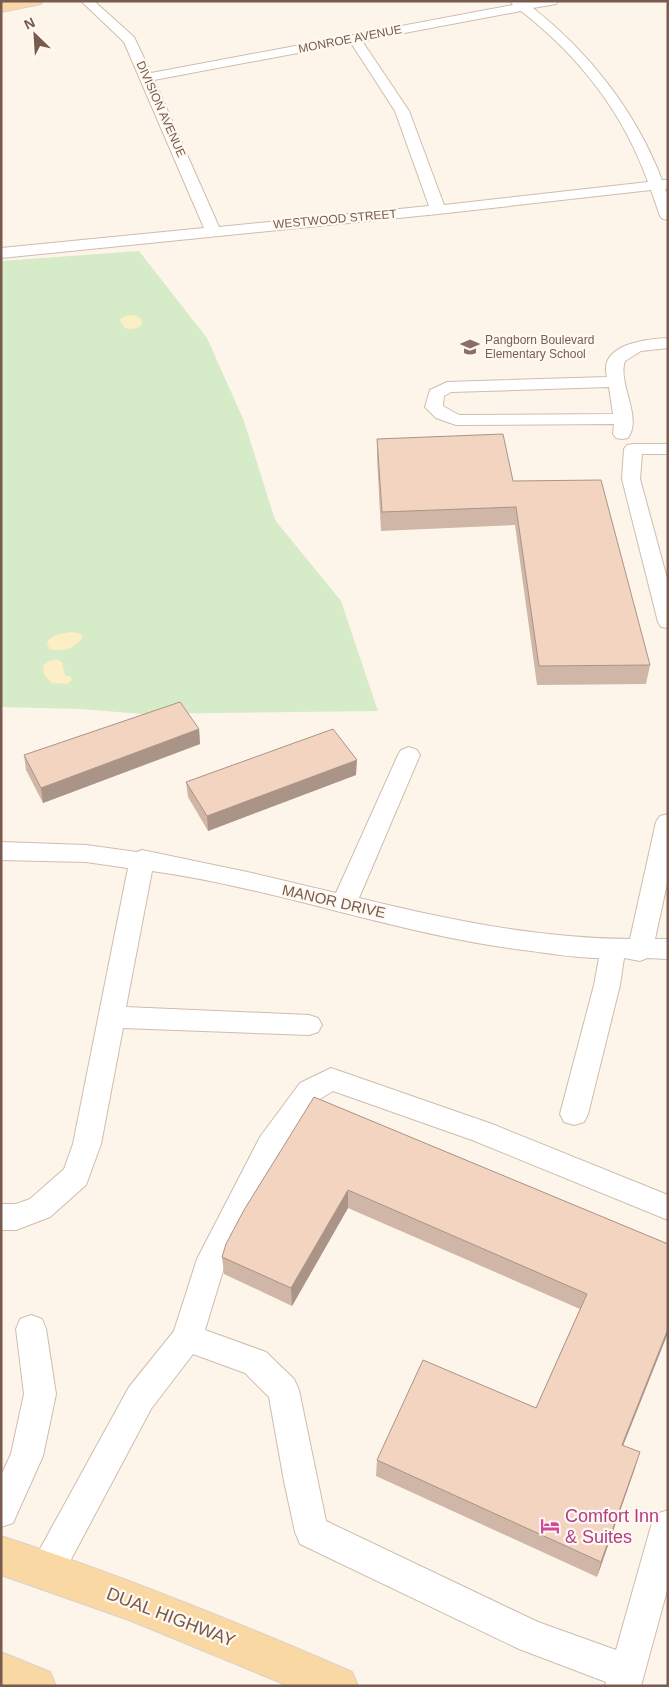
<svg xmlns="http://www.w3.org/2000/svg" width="669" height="1687" font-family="Arial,sans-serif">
<rect width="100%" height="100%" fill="#fdf5ea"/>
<path fill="#d6ebc7" d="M139,251L207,338L244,421L275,520L341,601L378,711L143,714L81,709L1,707V261Z"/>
<path fill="#fceec5" d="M129,315C135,315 142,316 142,324C138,329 129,331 124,327L120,321L121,318Z
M70,632L78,633L83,636C77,648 62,653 50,649L47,644L48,640L56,635Z
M56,659L62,662L65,675L71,677L72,680L67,684L52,683L44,675L43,666L47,662Z"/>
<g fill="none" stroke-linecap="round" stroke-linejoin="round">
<g stroke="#cfbdae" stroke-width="2">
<path id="minor" d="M81,1H94L134,37L151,73L513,5L510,1H558L556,4L533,8C590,53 636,112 662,180H668V188L665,189L668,195V220L663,219L660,216L651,190L438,214L1,258V248L204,228L124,42ZM521,11C579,56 623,112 648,182L444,205L409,111L362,41ZM351,43L395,111L429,206L219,227L154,80Z
M668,338V348L641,351L625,361C617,383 643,417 628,438L622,439L616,438L613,434L614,424L456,425L436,418L425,407L430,390L447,382L607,377C598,344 646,339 668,338ZM609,387L613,414L459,415L443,406L444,396L451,392Z
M633,444H668V454H642L640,479L668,582V628L661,627L658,622L622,479L624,449L627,445Z
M409,747L417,750L420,755L359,898C448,920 538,938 630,939L656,822L660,816L668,814V879L655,939H668V959L647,958L640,961L624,958L620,985L588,1114L584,1122L574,1125L564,1122L560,1114L594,985L599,958C576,958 554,954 531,951C402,936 280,889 152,871L126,1007L309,1015L318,1018L322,1025L318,1032L309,1035L123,1028L101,1144L86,1185L50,1217L16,1230H1V1204H16L30,1199L64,1169L73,1144L128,868L86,862L1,860V842L86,845L137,852L142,850L252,873L336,893L398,755L401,750Z
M331,1068L492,1124L668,1195V1220L472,1140L333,1091L320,1099L280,1153L226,1261L205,1330L266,1352L294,1379L299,1390L326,1521L538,1622L616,1650L651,1526L656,1514L668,1510V1587L641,1686H605L606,1682L519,1649L300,1544L295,1532L284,1481L269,1397L245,1373L193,1354L151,1409L59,1582L47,1587L35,1582L30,1570L35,1558L129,1387L174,1331L197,1259L260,1137L300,1083Z
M31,1315L42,1319L46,1329L56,1394L43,1456L13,1523L1,1527V1475L11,1454L24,1394L16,1329L20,1319Z"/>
</g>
<g stroke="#d9d1cd" stroke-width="2">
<path id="major" d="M14,1H43L41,4L1,12V4Z
M1,1536C121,1575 237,1622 352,1672L358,1686H289L129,1620L1,1575Z
M1,1652L50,1672L56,1686H1Z"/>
</g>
<use href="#minor" fill="#fff" fill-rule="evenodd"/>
<use href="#major" fill="#fad8a3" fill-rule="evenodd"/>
</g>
<path fill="#d0b6a6" d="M377,439L513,481L650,665L646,684L537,685L515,525L381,531L377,457Z
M199,729L200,744L43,803L26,770L24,755Z
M356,775L208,831L188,797L186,782Z
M314,1097L668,1244L623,1445L635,1468L597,1577L376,1476L377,1460L536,1408L580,1309L348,1208L292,1306L224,1274L222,1257Z"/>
<path fill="#a99487" d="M199,729L200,744L43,803L41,788Z
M357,760L356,775L208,831L207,816Z
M348,1190V1208L292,1306L291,1288Z
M668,1329V1333L617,1461L622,1445Z
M640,1452L635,1468L597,1577L601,1562Z"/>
<path fill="#f2d4c1" stroke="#a99487" d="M503,434L513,481L601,480L650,665L539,666L516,507L382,512L377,439Z
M180,702L199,729L41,788L24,755Z
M333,729L357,760L207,816L186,782Z
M314,1097L668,1244V1329L622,1445L640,1452L601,1562L377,1460L423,1360L536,1408L587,1294L348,1190L291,1288L222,1257L226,1244L244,1210Z"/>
<defs>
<g id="school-bare" transform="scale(1.5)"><path d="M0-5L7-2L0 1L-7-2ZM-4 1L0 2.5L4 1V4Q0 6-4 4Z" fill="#8d6e63" stroke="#fff9f1" stroke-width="2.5" paint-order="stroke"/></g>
<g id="hotel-bare" transform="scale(1.5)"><path d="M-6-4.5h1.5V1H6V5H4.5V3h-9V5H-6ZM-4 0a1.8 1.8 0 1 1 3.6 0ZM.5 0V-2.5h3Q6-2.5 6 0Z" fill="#d1479c" stroke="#fff9f1" stroke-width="2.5" paint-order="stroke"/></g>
</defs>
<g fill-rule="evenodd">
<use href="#school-bare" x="470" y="347"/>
<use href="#hotel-bare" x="550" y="1526"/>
</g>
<g text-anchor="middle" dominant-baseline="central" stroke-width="4.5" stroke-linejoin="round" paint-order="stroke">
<g font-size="12" fill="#785b4c" stroke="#fff9f1">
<text transform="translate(350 39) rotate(-11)">MONROE AVENUE</text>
<text transform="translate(161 109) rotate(66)">DIVISION AVENUE</text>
<text transform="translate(335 219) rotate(-5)">WESTWOOD STREET</text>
</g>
<g font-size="12" fill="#785e54" stroke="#fff9f1" text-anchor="start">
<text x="485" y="340">Pangborn Boulevard<tspan x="485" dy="14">Elementary School</tspan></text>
</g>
<g font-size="15" fill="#785b4c" stroke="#fff9f1">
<text transform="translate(334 901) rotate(13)">MANOR DRIVE</text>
</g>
<g font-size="18" fill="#b23c85" stroke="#fff9f1" text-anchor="start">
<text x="565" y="1516">Comfort Inn<tspan x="565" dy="21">&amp; Suites</tspan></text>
</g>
<g font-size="18" fill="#785b4c" stroke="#fff9f1">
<text transform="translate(171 1617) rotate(21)">DUAL HIGHWAY</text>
</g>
</g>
<rect width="669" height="1687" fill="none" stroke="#785b4c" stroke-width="5"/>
<g transform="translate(35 35) rotate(335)" stroke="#fff9f1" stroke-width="4" paint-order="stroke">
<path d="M0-4L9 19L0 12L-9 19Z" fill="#785b4c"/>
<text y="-8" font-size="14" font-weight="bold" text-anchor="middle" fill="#785b4c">N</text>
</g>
</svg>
